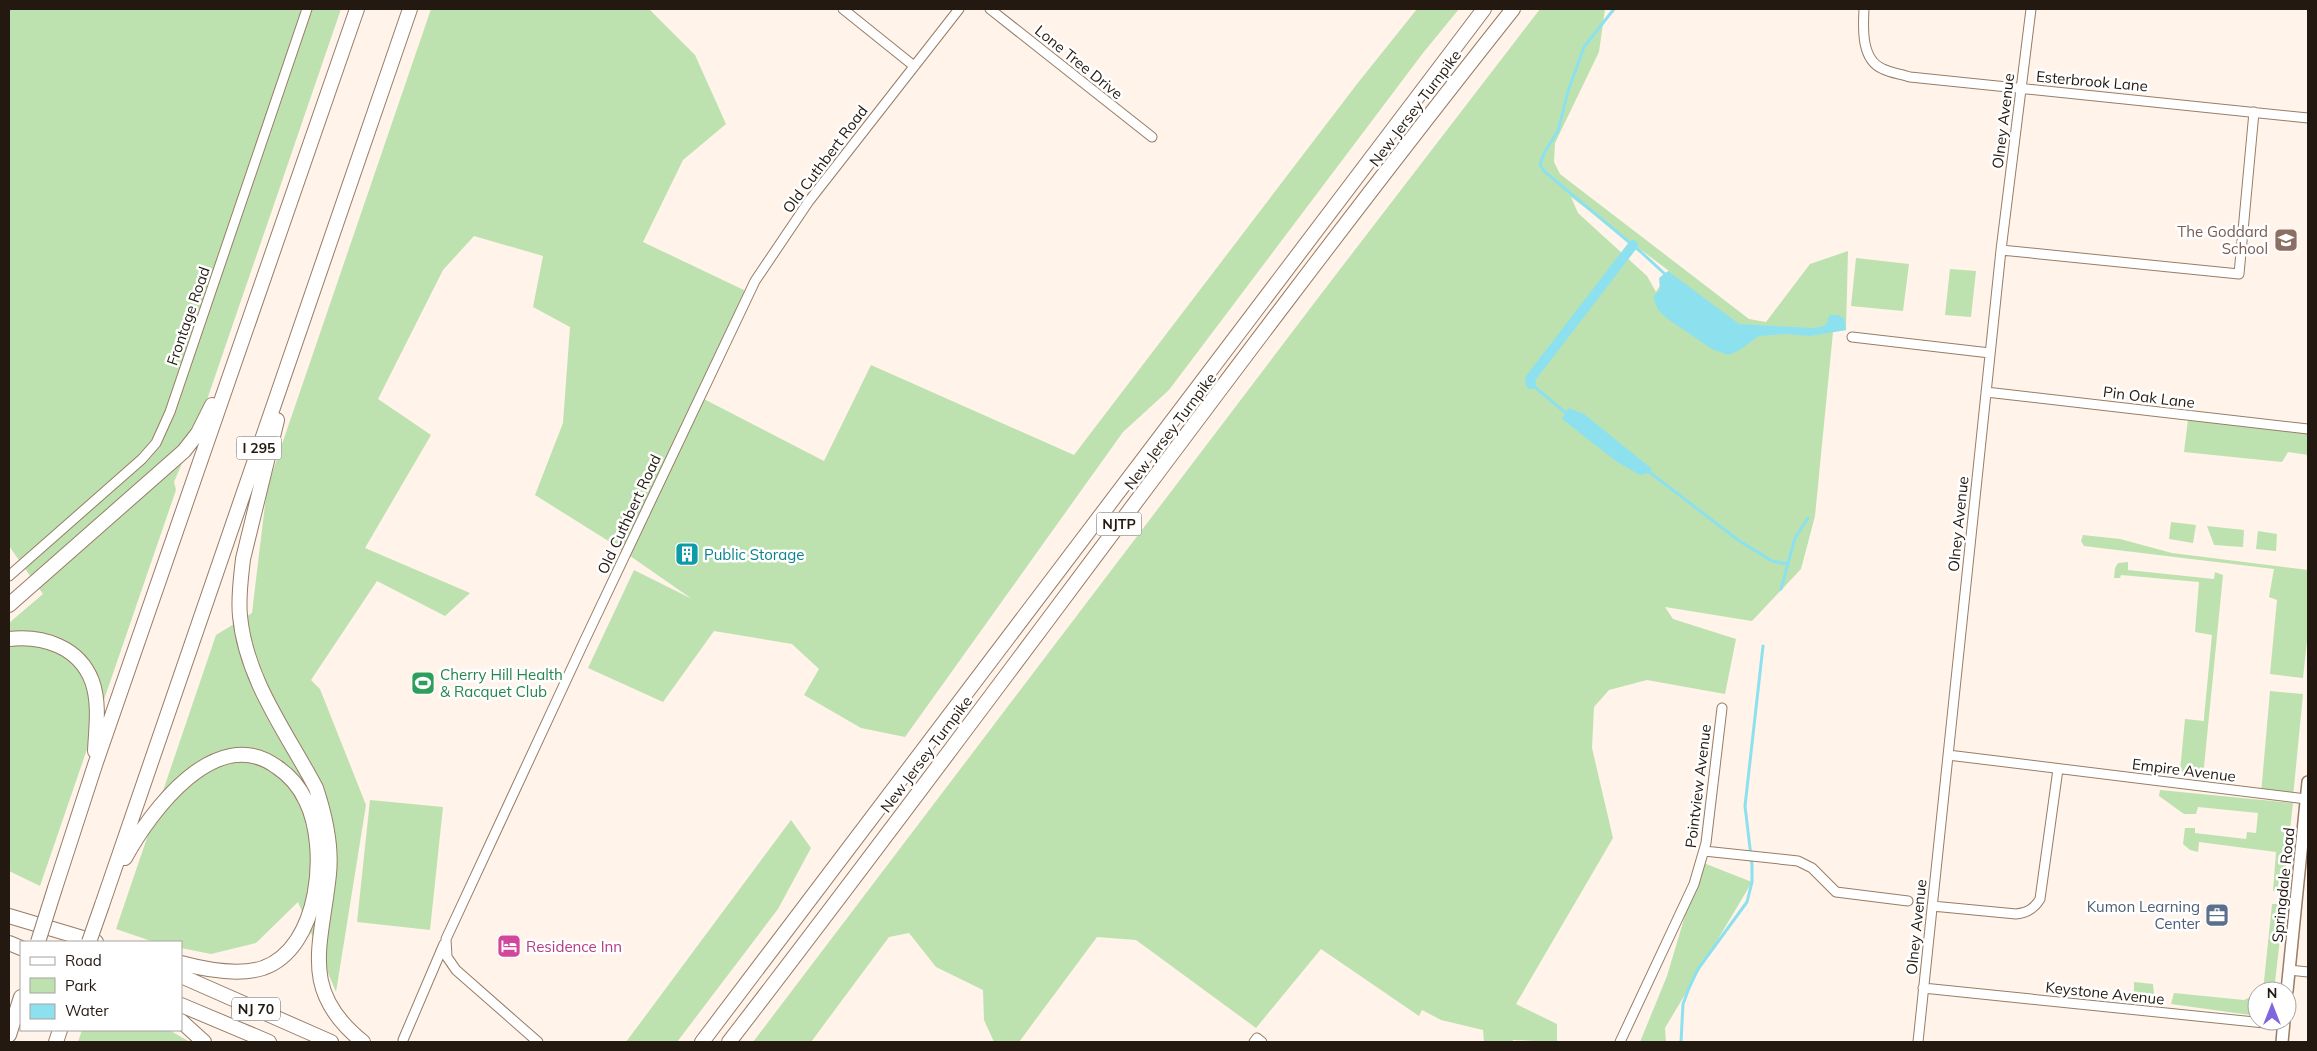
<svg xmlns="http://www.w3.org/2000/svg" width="2317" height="1051" font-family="Mulish,sans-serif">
<rect width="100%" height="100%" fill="#fff3ea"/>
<path fill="#bde2b0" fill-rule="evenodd" d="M9,9H341L198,426L174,482L176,490L40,886L9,871V623L43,594L9,546Z
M431,9H649L695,55L726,124L683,160L643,242L748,292L700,397L824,461L871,365L1074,455L1357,84L1417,9H1459L1423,53L1169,390L1123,432L905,737L861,728L804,695L819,669L792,644L714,631L663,702L588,668L634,570L692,599L610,542L535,495L563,423L570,327L533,307L543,256L474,236L443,270L378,399L431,435L365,548L470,593L445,616L377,581L311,680L320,689L366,805L336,992L298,902L256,943L211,954L181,948V942H154L116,929L216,635L252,613L267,488Z
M1540,9H1605L1599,52L1555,143L1554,162L1560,174L1749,319L1766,322L1810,264L1848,251L1846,330L1833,332L1815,516L1801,569L1752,621L1665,607L1673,619L1736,639L1725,694L1647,680L1609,690L1594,707L1592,748L1613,838L1516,1004L1557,1024V1042L1513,1040L1512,1042H1484L1483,1030L1441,1020L1422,1010L1419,1016L1321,949L1256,1028L1136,940L1097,937L1019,1042H994L984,1020L983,990L936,967L909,933L889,937L811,1042H753L1331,281ZM1571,197L1669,271L1656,292L1647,276L1578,213Z
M1856,258L1909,264L1903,311L1851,306Z
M1950,269L1976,271L1971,317L1945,315Z
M2188,420L2308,434V455L2288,452L2282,462L2184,452Z
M2171,522L2196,525L2193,543L2169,539Z
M2207,526L2244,530L2243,547L2214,545Z
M2258,531L2277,534L2276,551L2256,549Z
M2083,535L2120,539L2172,553L2308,570V631L2303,678L2270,674L2277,600L2269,597L2274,569L2084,546L2081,541Z
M2128,562V570L2214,579L2215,572L2223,575L2203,777L2180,771L2185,719L2204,721V717L2212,635L2195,632L2199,582L2121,575L2120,578H2114L2115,568L2118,563Z
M2270,691L2303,694L2293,797L2261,794Z
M2160,790L2293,803L2283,893L2273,891L2276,852L2199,842L2198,852L2190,850L2183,844L2185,828H2195V833L2246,839L2247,832L2256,833L2258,813L2198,807L2196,814H2184L2159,796Z
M370,800L443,807L430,930L357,922Z
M791,820L811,848L778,909L677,1042H626Z
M1701,862L1752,882L1665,1028L1666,1042H1640L1667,976Z
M2272,904H2284L2274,991H2263Z
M2134,982L2153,984L2155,1004L2134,1002Z
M2174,993L2244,1000L2257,994V1016L2171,1004Z
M82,1030H169L190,1042H78Z"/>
<path fill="#8de1ee" d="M1668,271L1739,324L1812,328L1821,327L1827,323L1829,315H1838L1844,318L1846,330L1810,336L1785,334L1759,336L1738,351L1728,355L1712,349L1669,320L1658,310L1653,297L1660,289L1659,278Z
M1568,408L1584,414L1652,469L1649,473L1640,475L1617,462L1562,419Z"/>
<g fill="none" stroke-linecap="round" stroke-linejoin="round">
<path stroke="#8de1ee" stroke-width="3" d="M1614,9L1584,47L1568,91L1558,131L1544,153L1540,165L1545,172L1641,252L1667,276
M1531,384L1567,414
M1648,471L1738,540L1772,561L1787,564
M1781,589L1795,538L1808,518
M1681,1042L1683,1004L1689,988L1698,969L1747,902L1752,882V865L1745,806L1763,646"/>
<path stroke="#8de1ee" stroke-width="10" d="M1531,384L1530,379L1633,245"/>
<g stroke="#977d67" stroke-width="11">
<path id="minor" d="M843,9L914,66
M990,9L1152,137
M1864,9C1863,28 1861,60 1883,69C1891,73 1901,74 1910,77L2308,118
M2001,250L2239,274L2254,112
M1852,337L1990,353
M1986,392L2308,429
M9,576L142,459L156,443L170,412L307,9
M1948,755L2306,799
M1704,851L1798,861L1812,868L1836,892L1908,901
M1932,906L2016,914C2027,913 2034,909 2040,899L2058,769
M2289,970L2308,972
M1923,988L2284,1025
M403,1040L444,944
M538,1042L456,970L447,957L446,939L582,646L755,281L809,201L959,9
M1254,1042L1257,1038L1262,1042
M1620,1042L1694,884L1706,843L1722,708
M1918,1042L2001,250L2031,9"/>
</g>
<g stroke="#977d67" stroke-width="14">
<path id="major" d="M2287,991L2308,782
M2282,1042L2284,1021"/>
</g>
<g stroke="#977d67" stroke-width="16">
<path id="highway" d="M277,420L243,559C241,578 238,597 240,616C246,680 287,733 316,788C325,815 332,845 329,874C322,945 298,990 363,1042
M9,605L184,451L198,433L212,405
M9,639C43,635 79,647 92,681C100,703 96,729 95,751
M125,858C150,812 216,722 277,767C289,775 300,788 306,801C329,848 320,948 263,968C238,976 207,970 181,963
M55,888L95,765L357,9
M102,905L410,9
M9,916L96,942
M9,943L21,948
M181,976L331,1042
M181,1005L269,1042
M181,1021L204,1042
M9,1035L21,997
M56,1042L60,1030
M702,1042L1484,9
M729,1042C993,700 1244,348 1513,9"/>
</g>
<use href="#minor" stroke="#fff" stroke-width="9"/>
<use href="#major" stroke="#fff" stroke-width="11"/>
<use href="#highway" stroke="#fff" stroke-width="14"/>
<g stroke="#977d67" stroke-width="16" stroke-linecap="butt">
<path id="highway-bridge" d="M38,942L55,888
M89,942L102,905"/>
</g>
<use href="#highway-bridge" stroke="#fff" stroke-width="14"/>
</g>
<defs>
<g id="school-square" transform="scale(1.25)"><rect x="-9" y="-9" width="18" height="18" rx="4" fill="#8d6e63" stroke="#fff"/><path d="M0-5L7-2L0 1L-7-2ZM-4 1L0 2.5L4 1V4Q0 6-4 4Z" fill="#fff"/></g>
<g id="building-square" transform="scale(1.25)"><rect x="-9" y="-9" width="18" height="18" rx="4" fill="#0f9aa8" stroke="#fff"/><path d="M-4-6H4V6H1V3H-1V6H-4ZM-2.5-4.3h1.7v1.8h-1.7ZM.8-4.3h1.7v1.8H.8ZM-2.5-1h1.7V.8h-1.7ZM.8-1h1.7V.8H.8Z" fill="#fff"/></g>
<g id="stadium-square" transform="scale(1.25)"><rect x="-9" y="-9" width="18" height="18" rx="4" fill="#2e9e5b" stroke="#fff"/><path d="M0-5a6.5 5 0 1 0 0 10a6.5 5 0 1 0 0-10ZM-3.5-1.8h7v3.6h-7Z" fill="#fff"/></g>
<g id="office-square" transform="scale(1.25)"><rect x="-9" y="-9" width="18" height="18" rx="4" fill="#5c6f8a" stroke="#fff"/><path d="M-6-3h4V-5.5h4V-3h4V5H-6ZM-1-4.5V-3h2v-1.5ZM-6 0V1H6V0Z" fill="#fff"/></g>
<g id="hotel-square" transform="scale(1.25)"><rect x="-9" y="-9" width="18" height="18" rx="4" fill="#d1479c" stroke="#fff"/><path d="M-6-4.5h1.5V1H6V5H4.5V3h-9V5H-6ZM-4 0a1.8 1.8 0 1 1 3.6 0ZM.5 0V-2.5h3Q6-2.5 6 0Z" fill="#fff"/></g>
</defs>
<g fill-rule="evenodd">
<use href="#school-square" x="2286" y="240"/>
<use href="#building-square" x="687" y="554"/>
<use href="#stadium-square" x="423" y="683"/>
<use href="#office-square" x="2217" y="915"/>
<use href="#hotel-square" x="509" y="946"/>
</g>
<g text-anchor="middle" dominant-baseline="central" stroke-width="5" stroke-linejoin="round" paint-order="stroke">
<g fill="#fff" stroke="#655e58" stroke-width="1">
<rect x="236.5" y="436.5" width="45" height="23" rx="4"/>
<rect x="1096.5" y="512.5" width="45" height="23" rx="4"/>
<rect x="232" y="997.5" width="48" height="23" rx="4"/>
</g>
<g font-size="14" font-weight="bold" fill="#231910">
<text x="259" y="448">I 295</text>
<text x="1119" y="524">NJTP</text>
<text x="256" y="1009">NJ 70</text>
</g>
<g font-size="15" fill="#231910" stroke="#fff">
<text transform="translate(1079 62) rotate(39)">Lone Tree Drive</text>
<text transform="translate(2092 81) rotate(5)">Esterbrook Lane</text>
<text transform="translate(1415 108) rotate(-53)">New Jersey Turnpike</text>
<text transform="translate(2003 121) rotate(-83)">Olney Avenue</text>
<text transform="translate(825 159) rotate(-53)">Old Cuthbert Road</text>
<text transform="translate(188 316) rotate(-71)">Frontage Road</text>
<text transform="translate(2149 397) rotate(7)">Pin Oak Lane</text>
<text transform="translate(1170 431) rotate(-53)">New Jersey Turnpike</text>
<text transform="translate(629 514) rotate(-65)">Old Cuthbert Road</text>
<text transform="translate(1958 524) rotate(-84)">Olney Avenue</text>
<text transform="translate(926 754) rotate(-53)">New Jersey Turnpike</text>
<text transform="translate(2184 770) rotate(7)">Empire Avenue</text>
<text transform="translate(1698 786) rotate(-83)">Pointview Avenue</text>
<text transform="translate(2283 885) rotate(-84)">Springdale Road</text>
<text transform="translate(1916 927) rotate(-84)">Olney Avenue</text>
<text transform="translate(2105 993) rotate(6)">Keystone Avenue</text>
</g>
<g font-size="15" fill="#785e54" stroke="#fff" text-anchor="end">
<text x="2268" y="231">The Goddard<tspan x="2268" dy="17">School</tspan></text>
</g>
<g font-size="15" fill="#0d838f" stroke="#fff" text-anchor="start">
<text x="704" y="554">Public Storage</text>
</g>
<g font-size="15" fill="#27864d" stroke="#fff" text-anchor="start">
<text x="440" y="674">Cherry Hill Health<tspan x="440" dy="17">&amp; Racquet Club</tspan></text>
</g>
<g font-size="15" fill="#4e5e75" stroke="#fff" text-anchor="end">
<text x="2200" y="906">Kumon Learning<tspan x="2200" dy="17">Center</tspan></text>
</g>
<g font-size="15" fill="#b23c85" stroke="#fff" text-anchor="start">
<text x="526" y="946">Residence Inn</text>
</g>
</g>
<rect width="2317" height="1051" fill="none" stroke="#231910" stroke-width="20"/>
<rect x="20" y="941" width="162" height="90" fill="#ffffff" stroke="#a7a39f"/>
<rect x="30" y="957" width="25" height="8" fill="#ffffff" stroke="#a7a39f"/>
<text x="65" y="966" font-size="15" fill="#231910">Road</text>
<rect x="30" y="978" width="25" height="15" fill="#bde2b0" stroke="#a7a39f"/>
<text x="65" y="991" font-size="15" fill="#231910">Park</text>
<rect x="30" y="1004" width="25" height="15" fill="#8de1ee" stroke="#a7a39f"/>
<text x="65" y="1016" font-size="15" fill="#231910">Water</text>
<g transform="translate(2272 1006)"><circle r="24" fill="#ffffff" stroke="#a7a39f"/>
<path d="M0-4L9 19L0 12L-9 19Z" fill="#7f65e0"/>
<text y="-8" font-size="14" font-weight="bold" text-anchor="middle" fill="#231910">N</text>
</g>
</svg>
